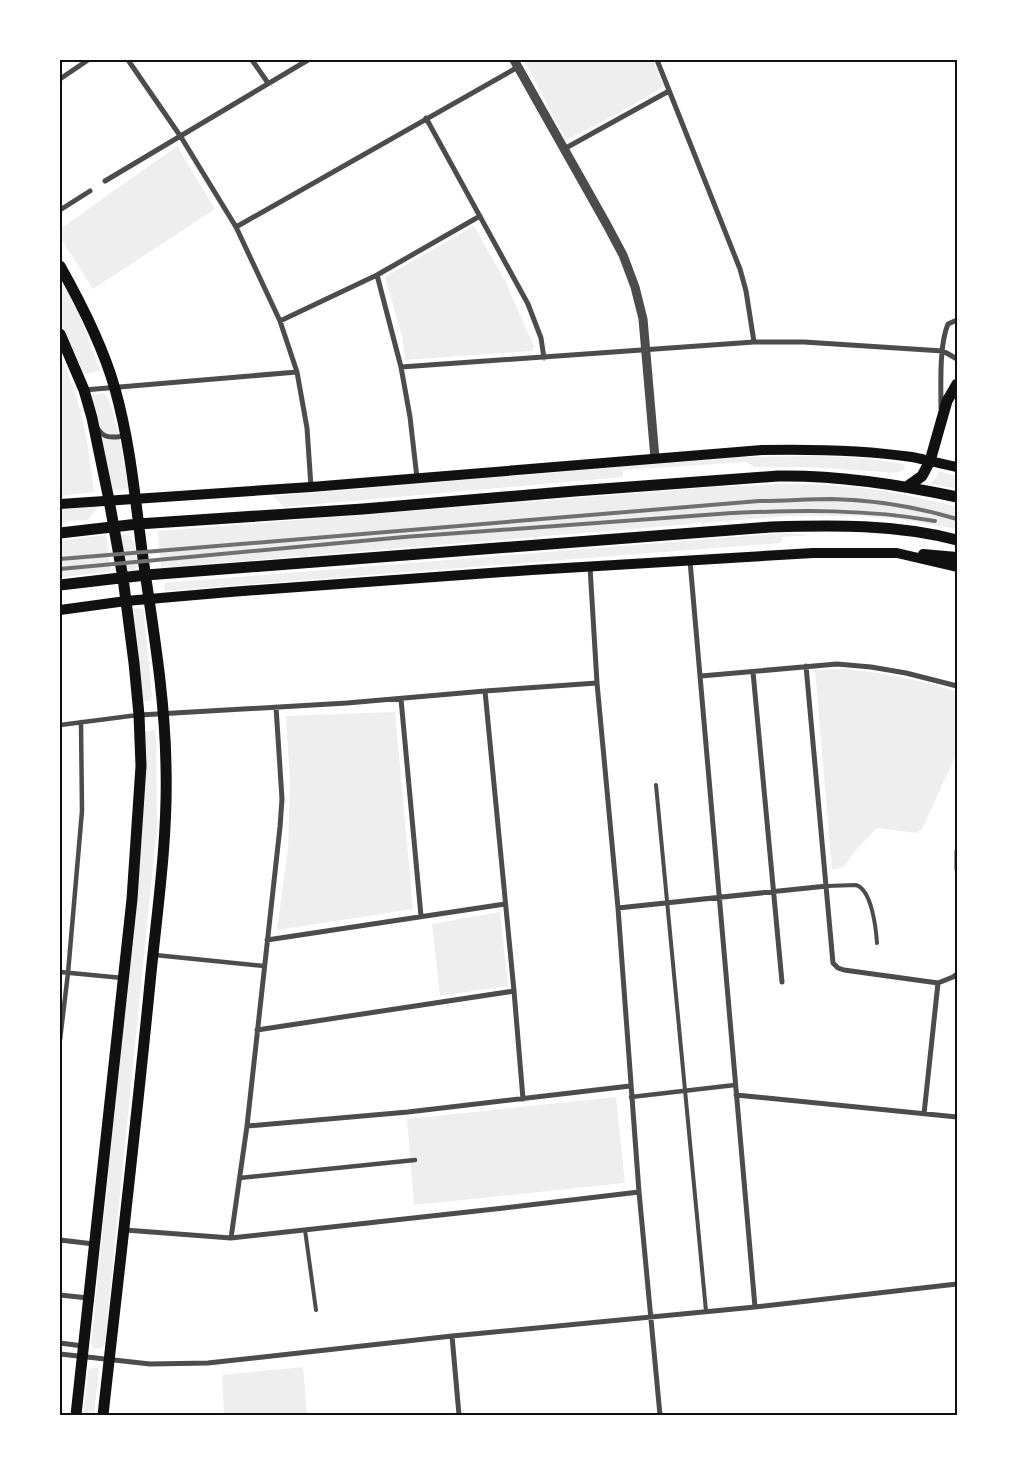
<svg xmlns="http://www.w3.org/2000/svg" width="1017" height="1475" font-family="Arial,sans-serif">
<rect width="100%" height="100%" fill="#fff"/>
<path fill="#eee" d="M524,60H653L664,86L616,115L566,140Z
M177,146L215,209L93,289L60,237V229Z
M474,226L505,281L534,346L532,351L405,360L402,336L385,277Z
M60,278L83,324L100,371L81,375L60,323Z
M60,356C81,399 89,444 94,492L60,496Z
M103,393C115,400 125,469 128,485V488L122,490L111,489L91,398L93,395Z
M816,456L863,458L904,464L905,468L898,473L807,467H754L746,462L623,470V477L284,507L273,496L743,457Z
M940,471L957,476V489L931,484Z
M778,484C798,484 819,484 840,486C877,488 914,497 951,505L957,507V529L898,519L857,516H788L161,568L158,531L714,487Z
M94,506H99L87,520L60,522V510Z
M783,533L811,535L783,537L780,543L165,591L164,583Z
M128,534C136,541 139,562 135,571L130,572L126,569L121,535Z
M106,535L111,571L60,578V541Z
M134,608L143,609L144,613L152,696L150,701H142L132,610Z
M846,669C884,673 921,680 957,692V753L922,829L916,833L877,828L853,853L844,867L832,870L815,670Z
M395,712L413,909L277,930L288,848L290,785L286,716Z
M154,730L156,732L157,826L105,1344L101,1348H93L91,1343L138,879L144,732Z
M500,912L508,986L440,996L432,924Z
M616,1097L625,1183L414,1205L407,1119Z
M303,1367L307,1415H224L222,1375Z
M92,1368H98L99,1370L94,1415H83L88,1371Z"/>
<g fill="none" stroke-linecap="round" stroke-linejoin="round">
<path stroke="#4c4c4c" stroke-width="4" d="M656,785L706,1311
M827,886L856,885C872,890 876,929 877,943
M305,1230L316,1310"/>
<path stroke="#4c4c4c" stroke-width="4.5" d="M60,725L138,715
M155,955L264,966
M60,972L123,978
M60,1040L68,973L82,811L81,722
M631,1097L735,1085
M240,1178L415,1160"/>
<path stroke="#4c4c4c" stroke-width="5" d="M128,60L181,137L236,227L280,321L297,372L307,428L311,487
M252,60L268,83
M657,60L740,269L746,291L754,342
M60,79L88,60
M426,118L528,304L541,338L544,358
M564,149L669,91
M105,181L308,60
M60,210L90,191
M236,227L518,67
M377,275L401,367L410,417L417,478
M280,321L377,275L480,216
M401,367L754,342H804L943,351L957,359
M84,390L297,372
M941,408C941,385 939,345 948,324L957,320
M98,429C105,440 114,437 126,436
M690,561L755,1307
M590,567L597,683L618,908L639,1192L660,1415
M806,666L833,963L838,968L844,970L938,983L953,977L957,974
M753,672L782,982
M701,676L837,664L871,667L906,673L957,686
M485,691L514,991L523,1099
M401,699L421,916
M140,715L347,703L485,691L597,683
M957,851V869
M618,908L827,886
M267,940L505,904
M257,1030L514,991
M736,1095L957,1117
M924,1114L938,983
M247,1126L408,1112L630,1086
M125,1230L231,1238L504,1208L639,1192
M231,1238L247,1126L280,827L282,799L276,707
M60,1240L94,1244
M60,1295L88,1298
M452,1336L459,1415
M60,1343L83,1346
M60,1354L150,1364L208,1363L452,1336L755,1307L957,1284"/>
<path stroke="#4c4c4c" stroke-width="9" d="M514,60L607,225L623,255L635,287L643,319L655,458"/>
<path stroke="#111" stroke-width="10" d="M60,504L311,487L762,450C812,449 863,450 912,457C927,460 942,464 957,467
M923,554L957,557
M60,610L126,601L230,592L532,570L813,553H897L957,567"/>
<path stroke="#111" stroke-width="11" d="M60,266C82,305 103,346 115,389C130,442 135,497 142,551C152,623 165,694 166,767C168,839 157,911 150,983C136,1127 119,1271 103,1415
M60,334L84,390L92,418L109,500L123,578L134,663L139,715L141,766L132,899L76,1415
M908,486L922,476L930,461L947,401L957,384
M60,533L138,524L363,509L575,491L778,476C839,475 897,484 957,497
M60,585L146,575L771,527C833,525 896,524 957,540"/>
<path stroke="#707070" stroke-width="4" d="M60,559L759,501C784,501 808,499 832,499C874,500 917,507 957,519
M60,569L404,537L732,513C802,510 866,509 935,521"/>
</g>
<rect width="1017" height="1475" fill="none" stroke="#ffffff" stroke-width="122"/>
<rect x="61" y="61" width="895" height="1353" fill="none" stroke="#111" stroke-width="2"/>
</svg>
